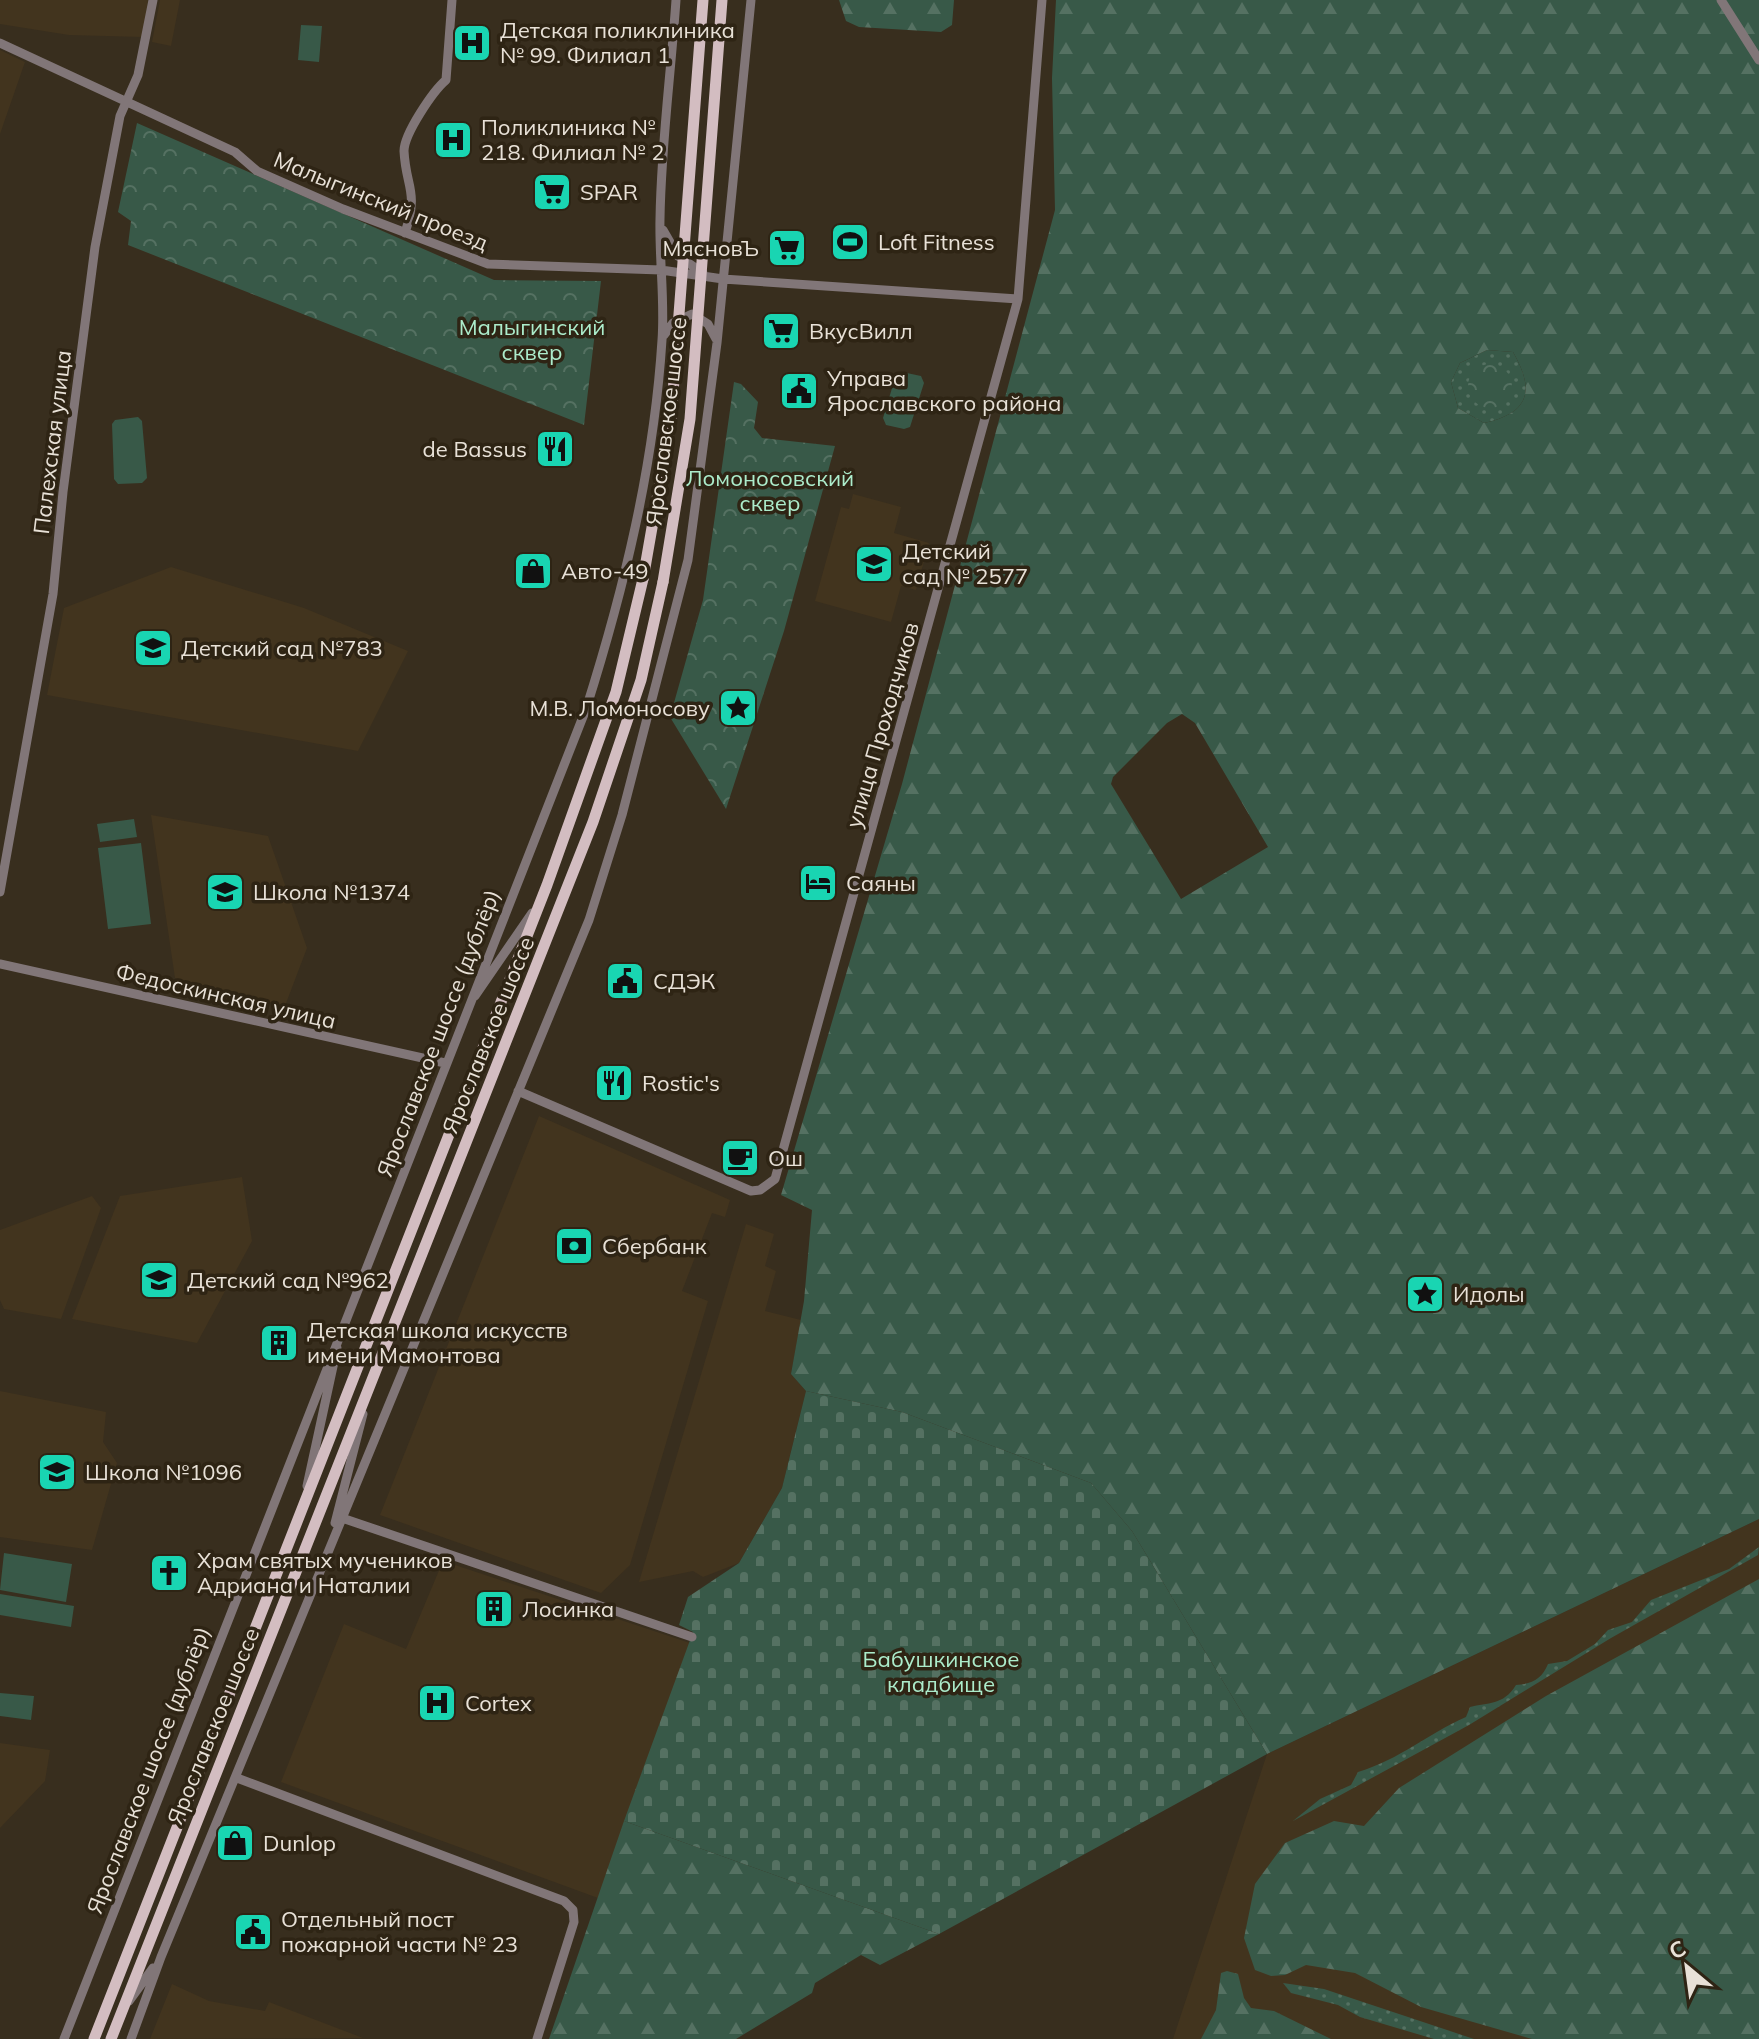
<svg xmlns="http://www.w3.org/2000/svg" width="1759" height="2039" font-family="Mulish,sans-serif">
<defs>
<pattern id="grass-dots" width="8" height="8" patternUnits="userSpaceOnUse" patternTransform="scale(2)"><rect width="8" height="8" fill="#385948"/><path d="M2 2h.1M6 6h.1" fill="none" stroke="#557162" stroke-width="1.8" stroke-linecap="round"/></pattern>
<pattern id="forest-firs" width="22" height="20" patternUnits="userSpaceOnUse" patternTransform="scale(2)"><rect width="22" height="20" fill="#385948"/><path d="M5 1l3.5 6h-7zM16 11l3.5 6h-7z" fill="#557162"/></pattern>
<pattern id="cemetery-stones" width="16" height="16" patternUnits="userSpaceOnUse" patternTransform="scale(2)"><rect width="16" height="16" fill="#385948"/><path d="M2 7V4a2 2 0 0 1 4 0v3zM10 15v-3a2 2 0 0 1 4 0v3z" fill="#557162"/></pattern>
<pattern id="park-crowns" width="20" height="18" patternUnits="userSpaceOnUse" patternTransform="scale(2)"><rect width="20" height="18" fill="#385948"/><path d="M2 6a3 3 0 1 1 6 0M12 15a3 3 0 1 1 6 0" fill="none" stroke="#557162"/></pattern>
</defs>
<rect width="100%" height="100%" fill="#382e1e"/>
<path fill="#42341e" d="M0,0H148L143,37L69,35L0,24Z
M160,0H180L171,46L152,42Z
M0,50L25,62L0,134Z
M853,494L901,507L894,533L929,543L916,590L901,586L891,622L815,601L841,507L849,509Z
M171,567L304,608L408,651L358,751L47,695L64,608Z
M151,815L268,836L307,948L285,1006L175,978Z
M539,1116L730,1200L725,1217L712,1213L682,1291L708,1301L630,1565L601,1593L380,1515Z
M242,1177L252,1241L197,1343L72,1319L120,1196Z
M92,1196L101,1208L61,1319L4,1309L0,1300V1230Z
M746,1224L774,1234L765,1266L776,1271L765,1311L801,1320L791,1374L806,1391L782,1488L739,1563L703,1577L693,1571L639,1582Z
M0,1391L106,1412L103,1442L117,1463L92,1550L0,1537Z
M1759,1519V2039H1173L1267,1754Z
M443,1561L690,1643L598,1898L281,1782L344,1624L406,1649Z
M0,1743L50,1750L45,1781L0,1828Z
M172,1984L209,2001L265,2011L269,2002L363,2038L150,2039Z"/>
<path fill="url(#grass-dots)" d="M1487,350L1513,352C1535,390 1530,413 1484,423L1458,408L1451,382L1460,363Z
M1759,1547L1758,1555L1611,1638L1469,1725L1293,1821L1320,1799L1351,1785L1358,1772C1401,1759 1427,1734 1466,1717L1470,1707C1488,1702 1503,1706 1516,1685C1532,1684 1542,1679 1548,1664L1567,1661L1595,1644L1608,1630L1632,1622L1651,1600L1729,1569Z
M1283,1983L1324,1989L1474,2039H1434L1360,2017L1338,2005L1291,1993Z"/>
<path fill="url(#forest-firs)" fill-rule="evenodd" d="M839,0H954L952,25L941,32L859,27L846,21Z
M1056,0H1759V1519L1267,1754L1132,1531L1091,1483L902,1412L806,1391L791,1374L804,1301L812,1210L781,1195L902,784L1055,210L1052,78ZM1487,350L1513,352C1535,390 1530,413 1484,423L1458,408L1451,382L1460,363ZM1182,714L1195,723L1268,847L1181,899L1111,784L1113,777L1167,723Z
M1759,1579V2039H1532L1421,2007L1355,1973L1306,1965L1285,1975L1271,1976L1255,1970L1244,1938L1255,1884L1285,1843L1334,1821L1364,1826L1399,1788L1546,1696Z
M624,1821L939,1934L880,1965L861,1955L815,1983L812,1993L736,2039H549Z
M1227,1971L1238,1974L1244,1998L1251,2008L1274,2011L1331,2039H1201L1216,2010L1221,1973Z"/>
<path fill="url(#cemetery-stones)" d="M806,1391L902,1412L1091,1483L1132,1531L1267,1754L939,1934L624,1821L693,1632L679,1625L688,1597L739,1563L782,1488Z"/>
<path fill="url(#park-crowns)" d="M137,123L494,280L601,281L584,425L128,245L131,221L118,212Z
M1468 386a22 22 0 1 1 44 0a22 22 0 1 1-44 0Z
M734,382L741,384L758,402L754,428L762,438L835,446L784,631L726,809L670,717L703,600Z"/>
<path fill="#385948" d="M301,25L322,26L319,62L298,60Z
M902,372L921,376L924,383L910,427L904,429L886,425L883,418L896,375Z
M138,417L142,421L147,478L142,483L118,484L114,479L112,424L115,420Z
M134,819L137,837L100,842L97,824Z
M141,843L151,924L108,929L98,848Z
M4,1553L72,1564L66,1602L0,1590Z
M0,1594L74,1606L71,1627L0,1615Z
M0,1693L34,1696L31,1720L0,1716Z"/>
<g fill="none" stroke-linecap="round" stroke-linejoin="round">
<path stroke="#817678" stroke-width="9" d="M1721,0L1759,60
M0,43L235,152L257,171L343,209L488,264L661,270L723,279L1018,299
M663,230L678,256L703,273
M405,233C419,190 406,189 404,151C404,134 433,91 446,80L452,0
M664,335L673,323L692,314L708,324L716,339
M0,892L53,594L63,492L95,247L120,116L138,75L153,0
M0,964L445,1063
M475,996L532,913
M518,1091L751,1191L760,1190L775,1179L1018,299L1042,0
M307,1486L337,1348
M342,1518L692,1637
M335,1523L363,1414
M237,1778L564,1901L573,1910L574,1922L537,2039
M129,2001L153,1968
M64,2039L586,709C624,589 654,466 662,340C665,300 659,259 660,219C661,146 671,73 676,0
M131,2039L161,1957L589,920L622,815L688,560L717,343L751,0"/>
<path stroke="#d3bdc1" stroke-width="11" d="M94,2039L547,885L616,692L643,579
M111,2039L593,822L641,680L663,582"/>
<path stroke="#d3bdc1" stroke-width="11" d="M643,579L671,419L703,0
M663,582L690,419L722,0"/>
</g>
<defs>
<g id="hospital-square" transform="scale(2)"><rect x="-9" y="-9" width="18" height="18" rx="4" fill="#19d5b2" stroke="#2e2414"/><path d="M-5-5h3v3.5h4V-5h3V5h-3V1.5h-4V5h-3Z" fill="#111"/></g>
<g id="supermarket-square" transform="scale(2)"><rect x="-9" y="-9" width="18" height="18" rx="4" fill="#19d5b2" stroke="#2e2414"/><path d="M-6-5.5h2.5l.6 2H6L4.5 2H-2.5L-4.4-4H-6ZM-1.5 3.2a1.3 1.3 0 1 0 .1 0ZM3 3.2a1.3 1.3 0 1 0 .1 0Z" fill="#111"/></g>
<g id="stadium-square" transform="scale(2)"><rect x="-9" y="-9" width="18" height="18" rx="4" fill="#19d5b2" stroke="#2e2414"/><path d="M0-5a6.5 5 0 1 0 0 10a6.5 5 0 1 0 0-10ZM-3.5-1.8h7v3.6h-7Z" fill="#111"/></g>
<g id="civic-square" transform="scale(2)"><rect x="-9" y="-9" width="18" height="18" rx="4" fill="#19d5b2" stroke="#2e2414"/><path d="M-.6-6.5H3V-4.5H.6V-3L4-1V1h2V6H-6V1h2V-1L-.6-3ZM-1.2 2.5V6h2.4V2.5Z" fill="#111"/></g>
<g id="restaurant-square" transform="scale(2)"><rect x="-9" y="-9" width="18" height="18" rx="4" fill="#19d5b2" stroke="#2e2414"/><path d="M-5-6h1v4h1v-4h1v4h1v-4h1v5L-1.5 .5V6h-2V.5L-5-1ZM5-6V6H3V1.5H1.5Q1.5-4 5-6Z" fill="#111"/></g>
<g id="school-square" transform="scale(2)"><rect x="-9" y="-9" width="18" height="18" rx="4" fill="#19d5b2" stroke="#2e2414"/><path d="M0-5L7-2L0 1L-7-2ZM-4 1L0 2.5L4 1V4Q0 6-4 4Z" fill="#111"/></g>
<g id="shop-square" transform="scale(2)"><rect x="-9" y="-9" width="18" height="18" rx="4" fill="#19d5b2" stroke="#2e2414"/><path d="M-5-2.5h2.3a2.7 3.5 0 0 1 5.4 0H5L5.5 6h-11ZM-1.5-2.5h3a1.5 2.3 0 0 0-3 0Z" fill="#111"/></g>
<g id="sight-square" transform="scale(2)"><rect x="-9" y="-9" width="18" height="18" rx="4" fill="#19d5b2" stroke="#2e2414"/><path d="M0-6L1.8-2.2L6-1.7L2.9 1.2L3.7 5.4L0 3.3L-3.7 5.4L-2.9 1.2L-6-1.7L-1.8-2.2Z" fill="#111"/></g>
<g id="hotel-square" transform="scale(2)"><rect x="-9" y="-9" width="18" height="18" rx="4" fill="#19d5b2" stroke="#2e2414"/><path d="M-6-4.5h1.5V1H6V5H4.5V3h-9V5H-6ZM-4 0a1.8 1.8 0 1 1 3.6 0ZM.5 0V-2.5h3Q6-2.5 6 0Z" fill="#111"/></g>
<g id="cafe-square" transform="scale(2)"><rect x="-9" y="-9" width="18" height="18" rx="4" fill="#19d5b2" stroke="#2e2414"/><path d="M-5.5-4.5H6V0H3Q3 3.5 0 3.5H-2.5Q-5.5 3.5-5.5 0ZM3-3.2v2h1.7v-2ZM-6 4.5H4V6H-6Z" fill="#111"/></g>
<g id="bank-square" transform="scale(2)"><rect x="-9" y="-9" width="18" height="18" rx="4" fill="#19d5b2" stroke="#2e2414"/><path d="M-6-4H6V4H-6ZM0-2.3a2.3 2.3 0 1 0 0 4.6a2.3 2.3 0 1 0 0-4.6Z" fill="#111"/></g>
<g id="building-square" transform="scale(2)"><rect x="-9" y="-9" width="18" height="18" rx="4" fill="#19d5b2" stroke="#2e2414"/><path d="M-4-6H4V6H1V3H-1V6H-4ZM-2.5-4.3h1.7v1.8h-1.7ZM.8-4.3h1.7v1.8H.8ZM-2.5-1h1.7V.8h-1.7ZM.8-1h1.7V.8H.8Z" fill="#111"/></g>
<g id="church-square" transform="scale(2)"><rect x="-9" y="-9" width="18" height="18" rx="4" fill="#19d5b2" stroke="#2e2414"/><path d="M-1.2-6h2.4v3.5h3.3v2.4h-3.3V6h-2.4V-.1h-3.3v-2.4h3.3Z" fill="#111"/></g>
</defs>
<g fill-rule="evenodd">
<use href="#hospital-square" x="472" y="43"/>
<use href="#hospital-square" x="453" y="140"/>
<use href="#supermarket-square" x="552" y="192"/>
<use href="#stadium-square" x="850" y="242"/>
<use href="#supermarket-square" x="787" y="248"/>
<use href="#supermarket-square" x="781" y="331"/>
<use href="#civic-square" x="799" y="391"/>
<use href="#restaurant-square" x="555" y="449"/>
<use href="#school-square" x="874" y="564"/>
<use href="#shop-square" x="533" y="571"/>
<use href="#school-square" x="153" y="648"/>
<use href="#sight-square" x="738" y="708"/>
<use href="#hotel-square" x="818" y="883"/>
<use href="#school-square" x="225" y="892"/>
<use href="#civic-square" x="625" y="981"/>
<use href="#restaurant-square" x="614" y="1083"/>
<use href="#cafe-square" x="740" y="1158"/>
<use href="#bank-square" x="574" y="1246"/>
<use href="#school-square" x="159" y="1280"/>
<use href="#sight-square" x="1425" y="1294"/>
<use href="#building-square" x="279" y="1343"/>
<use href="#school-square" x="57" y="1472"/>
<use href="#church-square" x="169" y="1573"/>
<use href="#building-square" x="494" y="1609"/>
<use href="#hospital-square" x="437" y="1703"/>
<use href="#shop-square" x="235" y="1843"/>
<use href="#civic-square" x="253" y="1932"/>
</g>
<g text-anchor="middle" dominant-baseline="central" stroke-width="7" stroke-linejoin="round" paint-order="stroke">
<g font-size="22" fill="#e8e1d7" stroke="#2e2414" text-anchor="start">
<text x="500" y="30">Детская поликлиника<tspan x="500" dy="25">№ 99. Филиал 1</tspan></text>
<text x="481" y="127">Поликлиника №<tspan x="481" dy="25">218. Филиал № 2</tspan></text>
<text x="580" y="192">SPAR</text>
<text x="878" y="242">Loft Fitness</text>
<text x="759" y="248" text-anchor="end">МясновЪ</text>
<text x="809" y="331">ВкусВилл</text>
<text x="827" y="378">Управа<tspan x="827" dy="25">Ярославского района</tspan></text>
<text x="527" y="449" text-anchor="end">de Bassus</text>
<text x="902" y="551">Детский<tspan x="902" dy="25">сад № 2577</tspan></text>
<text x="561" y="571">Авто-49</text>
<text x="181" y="648">Детский сад №783</text>
<text x="710" y="708" text-anchor="end">М.В. Ломоносову</text>
<text x="846" y="883">Саяны</text>
<text x="253" y="892">Школа №1374</text>
<text x="653" y="981">СДЭК</text>
<text x="642" y="1083">Rostic's</text>
<text x="768" y="1158">Ош</text>
<text x="602" y="1246">Сбербанк</text>
<text x="187" y="1280">Детский сад №962</text>
<text x="1453" y="1294">Идолы</text>
<text x="307" y="1330">Детская школа искусств<tspan x="307" dy="25">имени Мамонтова</tspan></text>
<text x="85" y="1472">Школа №1096</text>
<text x="197" y="1560">Храм святых мучеников<tspan x="197" dy="25">Адриана и Наталии</tspan></text>
<text x="522" y="1609">Лосинка</text>
<text x="465" y="1703">Cortex</text>
<text x="263" y="1843">Dunlop</text>
<text x="281" y="1919">Отдельный пост<tspan x="281" dy="25">пожарной части № 23</tspan></text>
</g>
<g font-size="22" fill="#e8e1d7" stroke="#2e2414">
<text transform="translate(381 201) rotate(22)">Малыгинский проезд</text>
<text transform="translate(666 421) rotate(-83)">Ярославское шоссе</text>
<text transform="translate(52 442) rotate(-83)">Палехская улица</text>
<text transform="translate(882 725) rotate(-74)">улица Проходчиков</text>
<text transform="translate(226 996) rotate(13)">Федоскинская улица</text>
<text transform="translate(438 1033) rotate(-69)">Ярославское шоссе (дублёр)</text>
<text transform="translate(488 1035) rotate(-68)">Ярославское шоссе</text>
<text transform="translate(213 1726) rotate(-68)">Ярославское шоссе</text>
<text transform="translate(148 1770) rotate(-69)">Ярославское шоссе (дублёр)</text>
</g>
<g font-size="22" fill="#aceccb" stroke="#2e2414">
<text x="532" y="327">Малыгинский<tspan x="532" dy="25">сквер</tspan></text>
<text x="770" y="478">Ломоносовский<tspan x="770" dy="25">сквер</tspan></text>
<text x="941" y="1659">Бабушкинское<tspan x="941" dy="25">кладбище</tspan></text>
</g>
</g>
<g transform="translate(1687 1967) rotate(331)" stroke="#2e2414" stroke-width="6" paint-order="stroke">
<path d="M0-6L14 30L0 20L-14 30Z" fill="#e8e1d7"/>
<text y="-12" font-size="22" font-weight="bold" text-anchor="middle" fill="#e8e1d7">С</text>
</g>
</svg>
